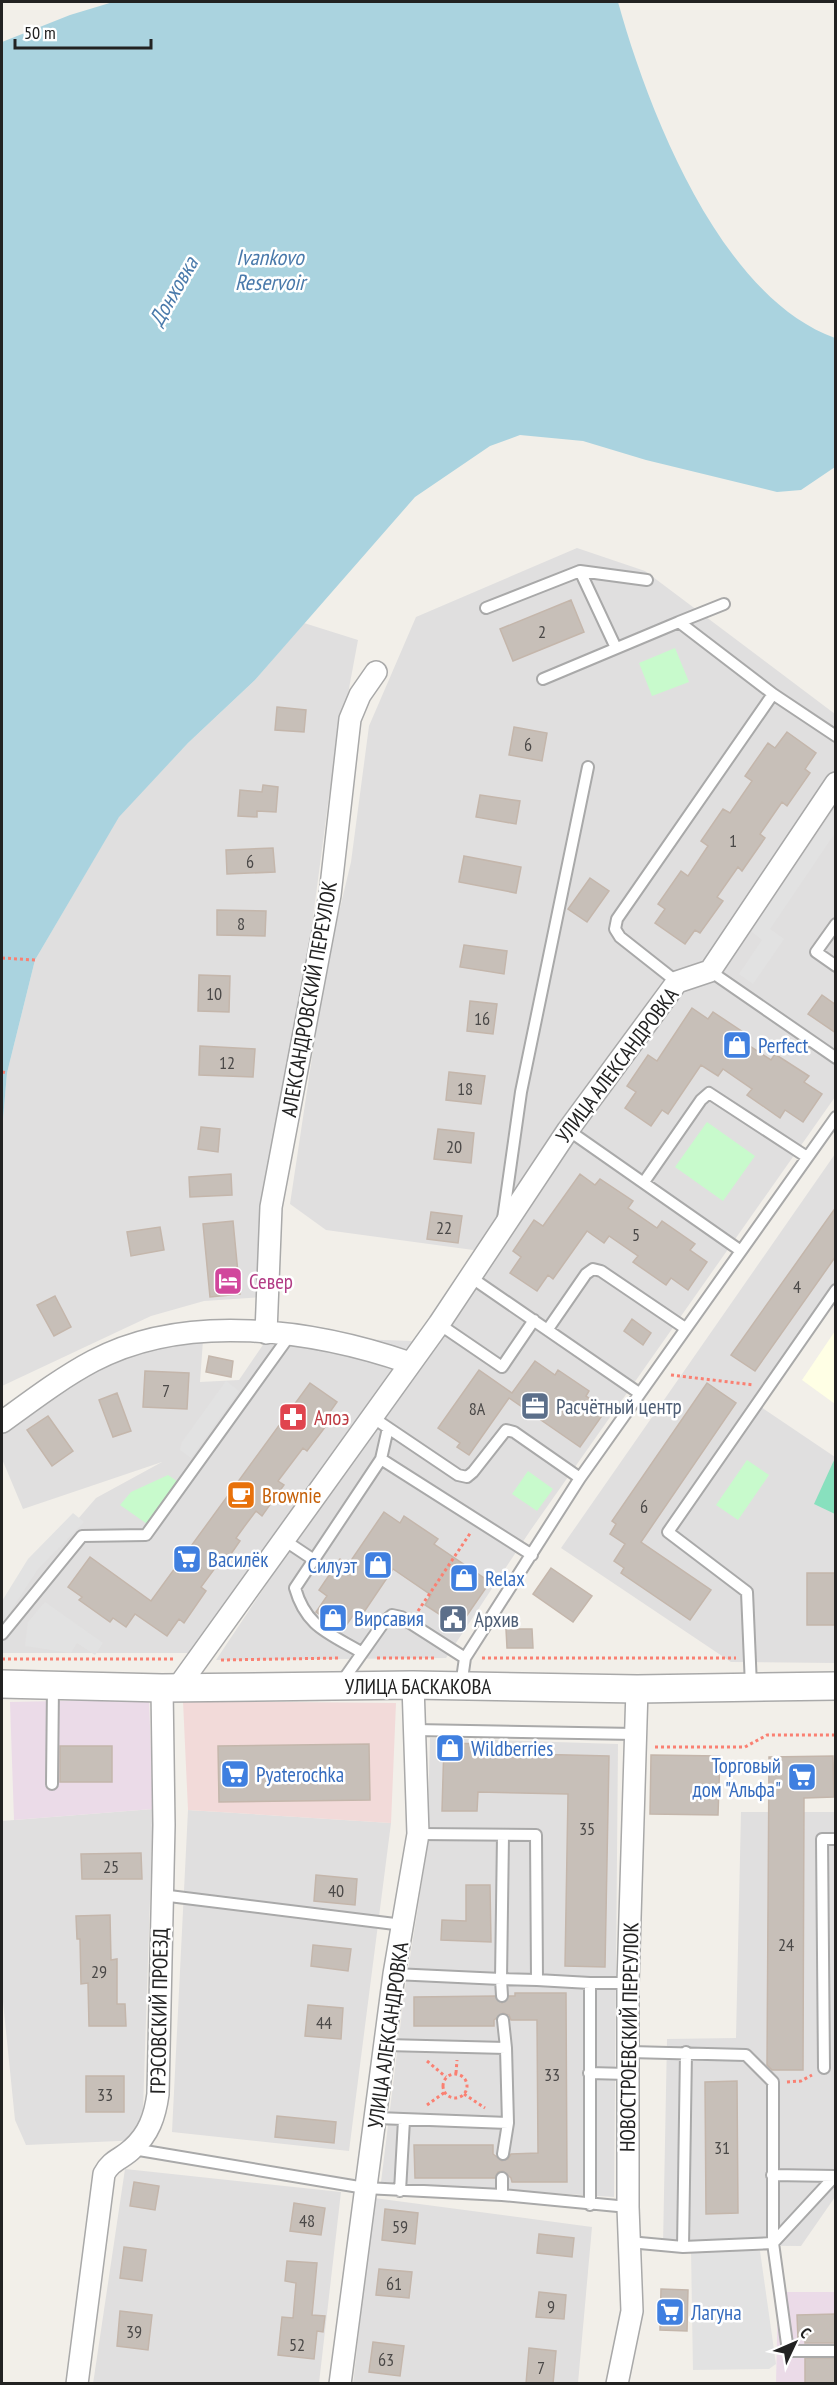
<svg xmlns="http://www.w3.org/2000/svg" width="837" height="2385" font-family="'PT Sans Narrow',sans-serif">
<rect width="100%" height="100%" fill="#f2efe9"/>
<path fill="#e0dfdf" d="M577,548L645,571L835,714V1097L530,1531L446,1658L216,1660L488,1252L326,1230L290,1204L325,971L351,862L369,726L416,617Z
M304,623L358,640L329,796L263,1297L204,1301L151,1316L2,1386V1131L7,1073L35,960L119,816L188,743L255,680Z
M835,1154V1292L758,1405L835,1457V1663L731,1662L561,1548Z
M269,1336L412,1341L202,1653H2V1607L96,1498L162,1462L23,1509L2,1459V1431L94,1369L148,1350L203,1340L200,1382L239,1380Z
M430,1738L618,1744L614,2197L381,2182L404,1996L427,1849Z
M153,1809L142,2140L26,2145L15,2120L2,1992V1821Z
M188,1810L391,1823L349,2151L172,2132Z
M741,1812H835V2197L801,2246L663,2245L667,2039L736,2038Z
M125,2169L341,2192L319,2383L93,2384Z
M374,2198L592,2227L578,2383L353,2384Z"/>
<path fill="#f2dad9" d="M183,1701L396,1703L391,1823L188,1810Z"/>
<path fill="#ebdbe8" d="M149,1699L153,1809L14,1820L10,1702Z
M778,2292H835V2383L776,2384Z"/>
<path fill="#ffffe5" d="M835,1331V1404L802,1380Z"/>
<path fill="#c8facc" d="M675,648L689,682L652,696L639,663Z
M707,1122L755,1156L723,1201L675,1167Z
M747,1460L769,1475L738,1520L716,1505Z
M528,1471L553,1489L537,1511L512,1494Z
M168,1475L181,1484L150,1526L120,1505L131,1492Z"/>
<path fill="#88e0be" d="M835,1458V1514L814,1504Z"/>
<path fill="#e2e2e2" d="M835,808V833L770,929L784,939L753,984L739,974L762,940L751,931Z
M226,1381L239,1391L191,1458L180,1450L182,1442Z
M73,1513L84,1522L38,1569L2,1624V1601L28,1559Z
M45,1602L103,1643L95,1655L77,1643L71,1653L25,1646L28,1622Z
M691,2250L760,2251L776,2364L769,2369L693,2370Z"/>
<path fill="#aad3df" d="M113,2H618C648,110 720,297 835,338V467L801,490L777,492L646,460L583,441L520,435L490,446L415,497L255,680L188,743L119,817L35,960L7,1073L2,1131V42L70,15Z"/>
<path fill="#c7bfb8" stroke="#c4b6ab" stroke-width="1.5" d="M571,600L584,632L513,661L500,629Z
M277,707L306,710L304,732L275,730Z
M514,727L547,733L542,761L509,755Z
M787,732L816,753L805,769L810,773L787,806L782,802L760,834L765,838L742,871L738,867L717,897L723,901L700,933L695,930L685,944L655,923L665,909L658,904L681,871L688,876L708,846L701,841L723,809L730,813L752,781L745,776L768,743L775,748Z
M263,785L278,787L276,812L257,811V817L238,816L240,790L262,792Z
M480,795L520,801L516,824L476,817Z
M273,848L275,872L227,874L226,850Z
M464,856L521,867L516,893L459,882Z
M590,878L609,891L587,922L568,909Z
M217,910L266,911L265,936L217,935Z
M464,945L507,951L504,974L460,967Z
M199,975L230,976L229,1012L198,1011Z
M822,995L836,1005V1033L808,1014Z
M470,1001L497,1004L493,1034L467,1031Z
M692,1008L708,1019L713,1012L746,1034L742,1041L771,1060L775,1054L809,1076L804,1082L822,1094L803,1122L785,1110L780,1118L747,1095L752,1089L723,1069L718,1076L701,1065L668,1114L662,1110L651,1126L625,1108L636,1092L627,1086L648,1055L657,1061Z
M200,1046L255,1049L253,1077L199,1075Z
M449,1072L485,1076L481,1104L446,1100Z
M201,1127L220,1129L218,1152L198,1149Z
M438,1129L474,1133L471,1163L434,1159Z
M231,1174L232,1195L190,1197L189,1177Z
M580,1174L595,1185L600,1179L633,1201L628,1208L657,1228L662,1221L695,1244L690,1250L707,1262L688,1290L671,1278L666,1285L633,1262L638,1256L609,1236L604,1243L587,1231L553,1279L548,1275L537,1291L510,1273L521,1257L513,1251L534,1220L543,1226Z
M836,1207V1256L755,1371L731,1355Z
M431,1212L462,1216L458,1243L427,1239Z
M233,1221L240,1294L210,1297L203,1224Z
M160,1227L164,1250L131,1256L127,1232Z
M55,1296L71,1327L54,1336L37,1305Z
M632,1319L651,1333L643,1345L624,1331Z
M209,1356L233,1361L231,1377L206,1372Z
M535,1361L555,1375L558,1370L589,1391L586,1396L606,1410L580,1447L509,1398L469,1455L457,1447L460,1443L438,1428L479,1370L512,1393Z
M145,1371L189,1373L187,1409L143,1407Z
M310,1383L337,1402L325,1419L329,1422L307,1451L303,1448L278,1481L284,1485L262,1516L256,1511L244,1527L236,1538L240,1541L222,1567L218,1564L201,1587L206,1591L184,1623L179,1619L167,1636L135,1614L126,1627L113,1618L110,1622L79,1600L82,1597L68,1587L90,1557L151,1601Z
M707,1383L736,1403L641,1542L711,1590L690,1620L621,1573L624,1568L614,1561L625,1544L610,1534L616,1524L612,1521Z
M117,1393L131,1431L113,1437L99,1400Z
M48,1416L73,1451L52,1466L27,1430Z
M384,1512L400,1523L404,1516L438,1539L434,1544L490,1582L459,1627L425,1605L431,1595L393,1569L360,1618L354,1614L343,1630L316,1612L327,1596L319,1590L340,1559L348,1565Z
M551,1568L592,1596L573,1622L533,1594Z
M807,1573H836V1625H807Z
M506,1629H532L533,1648H507Z
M444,1743L486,1744V1753L609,1756L605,1967L565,1966L568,1794L478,1792L477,1811H442Z
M369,1744L370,1800L219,1802L218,1746Z
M60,1746H112V1782H60Z
M651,1755L720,1756L718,1815L650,1814Z
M833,1756L834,1797L804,1798L803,2070H772L767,2065L769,1757Z
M141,1853L142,1879H82L81,1854Z
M316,1875L357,1879L355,1905L314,1901Z
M466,1885H490L491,1942L441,1940L442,1920L466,1921Z
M110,1915L111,1960L117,1959V2004H125L126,2026H89L88,1983L81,1984L80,1939H77L76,1916Z
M313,1945L351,1949L348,1971L311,1966Z
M515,1993H566L567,2182H512L511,2178L503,2171L498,2172L495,2178H415L414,2145H493V2154L502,2161L508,2159L511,2154L538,2153L537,2020H511L509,2015L503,2013L494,2020V2026H414V1997L495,1996L502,2003L509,1996H515Z
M308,2005L343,2008L341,2039L305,2036Z
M86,2076H124V2112H86Z
M737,2081L738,2213L706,2214L705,2082Z
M277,2116L336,2122L334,2143L275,2137Z
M134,2182L159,2186L155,2210L130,2206Z
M294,2203L325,2208L321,2235L290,2231Z
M385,2209L418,2213L415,2244L382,2240Z
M539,2234L574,2238L572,2257L537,2253Z
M124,2247L146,2250L142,2281L120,2278Z
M287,2261L317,2263L312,2315L325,2316L323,2332L317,2331L314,2359L278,2355L282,2317L293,2318L296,2283L285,2281Z
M379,2269L412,2272L409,2298L376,2295Z
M661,2289L688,2290L687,2331L660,2330Z
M539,2292L566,2295L564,2319L536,2317Z
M120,2311L152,2315L148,2350L117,2346Z
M836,2314V2343H805V2339H798L797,2315Z
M373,2342L404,2346L400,2376L369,2372Z
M529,2348L556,2351L553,2384H526Z
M805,2358H836V2384H805Z"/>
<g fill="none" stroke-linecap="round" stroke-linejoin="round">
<g stroke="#a9a9a9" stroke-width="14">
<path id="service" d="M580,571L647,580
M486,608L580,571L616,648
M679,622L724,604
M543,679L679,622L773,694
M836,924L816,952L836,966
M710,971L836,1058
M677,982L620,937L615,929L617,919L773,694L836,736
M568,1130L741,1251
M644,1182L701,1100L709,1093L807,1157
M503,1219L521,1092L588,767
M469,1276L639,1393
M439,1324L502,1367L534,1320
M548,1329L586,1274L593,1269L601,1271L685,1328
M372,1417L458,1475L467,1477L473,1472L506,1430L514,1432L580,1478
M381,1459L532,1555
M284,1540L314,1560
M2,1634L82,1536L146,1535L290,1335
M361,1652C329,1633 306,1627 295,1588L381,1459L388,1428
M341,1683L384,1622L392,1615L401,1617L465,1658
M461,1686L465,1658L580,1478L836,1117
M751,1686L747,1592L668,1532L836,1290
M415,1730L635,1734
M52,1784L53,1686
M418,1834L536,1835L537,1980L590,1983V2205
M161,1895L403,1925
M394,1974L501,1979L503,1835
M590,1983H628
M502,1996L501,1979L537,1980
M503,2020L506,2048
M630,2052L746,2055L773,2082V2243L788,2351H836
M824,2068L822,1839H836
M589,2073L628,2074
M377,2118L508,2123L506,2048L386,2045
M133,2149L365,2188L502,2195L628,2207
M503,2154L508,2123
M772,2175L835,2176
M400,2191L404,2120
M502,2195V2178
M629,2242L683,2247L773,2243L835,2176
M683,2247L686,2052"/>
</g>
<g stroke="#a9a9a9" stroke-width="24">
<path id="minor" d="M266,1333L271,1207L330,895L350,719L360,695L376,672
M2,1422C31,1401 61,1378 93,1361C187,1311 314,1330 410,1363
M178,1687L439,1324L568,1130L677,982L710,971L836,783
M77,2384L104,2174C111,2160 122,2159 132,2149C149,2134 155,2116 158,2094L164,1825L162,1688
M340,2384L394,1974L418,1834L413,1685
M617,2384L632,2311L628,2207V1983L637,1689"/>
</g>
<g stroke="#a9a9a9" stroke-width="30">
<path id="tertiary" d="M2,1684L162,1688L413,1685L637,1689L836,1686"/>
</g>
<path stroke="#fa8072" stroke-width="3" stroke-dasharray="3 3" stroke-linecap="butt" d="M2,958L35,960
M2,1072L7,1073
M671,1375L754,1385
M418,1611L471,1532
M377,1658H436
M482,1658H736
M2,1659H175
M221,1660L340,1658
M655,1747H745L767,1735H836
M427,2061L446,2077
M456,2073L457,2060
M443 2086a12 12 0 1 1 24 0a12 12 0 1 1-24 0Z
M787,2082L801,2081L812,2075
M464,2094L485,2108
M427,2105L445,2092"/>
<use href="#service" stroke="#fff" stroke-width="10"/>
<use href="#minor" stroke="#fff" stroke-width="21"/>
<use href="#tertiary" stroke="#fff" stroke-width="27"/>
</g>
<defs>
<g id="shop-square" transform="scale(1.5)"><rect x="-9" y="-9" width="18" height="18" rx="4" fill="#3f7fe0" stroke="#fff"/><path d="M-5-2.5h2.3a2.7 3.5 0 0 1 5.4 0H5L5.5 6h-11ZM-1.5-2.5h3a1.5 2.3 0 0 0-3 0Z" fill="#fff"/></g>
<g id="hotel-square" transform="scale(1.5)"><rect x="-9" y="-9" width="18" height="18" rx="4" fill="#d1479c" stroke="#fff"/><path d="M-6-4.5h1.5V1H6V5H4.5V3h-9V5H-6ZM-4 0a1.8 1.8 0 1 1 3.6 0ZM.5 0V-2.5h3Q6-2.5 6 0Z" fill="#fff"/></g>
<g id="office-square" transform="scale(1.5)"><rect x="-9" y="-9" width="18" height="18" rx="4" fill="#5c6f8a" stroke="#fff"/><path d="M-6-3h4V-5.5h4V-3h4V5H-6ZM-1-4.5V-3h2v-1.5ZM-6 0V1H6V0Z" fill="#fff"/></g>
<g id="pharmacy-square" transform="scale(1.5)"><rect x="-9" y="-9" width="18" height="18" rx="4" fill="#e0444e" stroke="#fff"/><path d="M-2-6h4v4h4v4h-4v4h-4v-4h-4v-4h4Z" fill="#fff"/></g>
<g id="cafe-square" transform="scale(1.5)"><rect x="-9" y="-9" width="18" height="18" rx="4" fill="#e8710a" stroke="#fff"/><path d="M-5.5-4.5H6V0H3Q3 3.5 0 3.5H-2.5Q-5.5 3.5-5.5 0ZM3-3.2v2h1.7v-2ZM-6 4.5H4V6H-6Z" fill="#fff"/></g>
<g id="supermarket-square" transform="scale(1.5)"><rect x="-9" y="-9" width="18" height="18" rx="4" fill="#3f7fe0" stroke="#fff"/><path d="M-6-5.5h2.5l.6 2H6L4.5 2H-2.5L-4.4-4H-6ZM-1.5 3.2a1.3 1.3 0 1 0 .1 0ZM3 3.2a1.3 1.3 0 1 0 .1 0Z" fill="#fff"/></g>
<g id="civic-square" transform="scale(1.5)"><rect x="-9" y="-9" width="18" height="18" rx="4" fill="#5c6f8a" stroke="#fff"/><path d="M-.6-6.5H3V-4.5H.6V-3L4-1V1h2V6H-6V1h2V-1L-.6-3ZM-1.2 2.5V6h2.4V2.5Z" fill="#fff"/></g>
</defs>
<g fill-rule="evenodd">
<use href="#shop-square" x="737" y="1045"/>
<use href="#hotel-square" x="228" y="1281"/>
<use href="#office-square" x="535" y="1406"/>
<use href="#pharmacy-square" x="293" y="1417"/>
<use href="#cafe-square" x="241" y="1495"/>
<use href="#supermarket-square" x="187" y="1559"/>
<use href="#shop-square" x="378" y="1565"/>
<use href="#shop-square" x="464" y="1578"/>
<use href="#shop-square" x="333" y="1618"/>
<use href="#civic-square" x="453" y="1619"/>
<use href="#shop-square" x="450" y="1748"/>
<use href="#supermarket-square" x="235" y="1774"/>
<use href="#supermarket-square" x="802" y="1777"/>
<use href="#supermarket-square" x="670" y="2312"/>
</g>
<g text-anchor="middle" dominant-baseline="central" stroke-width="5" stroke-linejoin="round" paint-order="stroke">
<g font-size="18" fill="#4b4948">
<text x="542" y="631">2</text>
<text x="528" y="744">6</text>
<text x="733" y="840">1</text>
<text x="250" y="861">6</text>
<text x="241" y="923">8</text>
<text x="214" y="993">10</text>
<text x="482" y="1018">16</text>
<text x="227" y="1062">12</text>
<text x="465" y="1088">18</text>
<text x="454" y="1146">20</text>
<text x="444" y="1227">22</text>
<text x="636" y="1234">5</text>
<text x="797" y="1286">4</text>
<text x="166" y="1390">7</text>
<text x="477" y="1408">8А</text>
<text x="644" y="1506">6</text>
<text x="587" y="1828">35</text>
<text x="111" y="1866">25</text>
<text x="336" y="1890">40</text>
<text x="786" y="1944">24</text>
<text x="99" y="1971">29</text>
<text x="324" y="2022">44</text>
<text x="552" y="2074">33</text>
<text x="105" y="2094">33</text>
<text x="722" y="2147">31</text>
<text x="307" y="2220">48</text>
<text x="400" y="2226">59</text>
<text x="394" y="2283">61</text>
<text x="551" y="2306">9</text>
<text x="134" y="2331">39</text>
<text x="297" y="2344">52</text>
<text x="386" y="2359">63</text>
<text x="541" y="2367">7</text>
</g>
<g font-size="21" fill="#222" stroke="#fff">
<text transform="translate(309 999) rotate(-80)">АЛЕКСАНДРОВСКИЙ ПЕРЕУЛОК</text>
<text transform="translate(617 1065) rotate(-53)">УЛИЦА АЛЕКСАНДРОВКА</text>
<text x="418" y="1686">УЛИЦА БАСКАКОВА</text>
<text transform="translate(159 2011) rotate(-89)">ГРЭСОВСКИЙ ПРОЕЗД</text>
<text transform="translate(388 2035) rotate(-82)">УЛИЦА АЛЕКСАНДРОВКА</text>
<text transform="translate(629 2037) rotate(-89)">НОВОСТРОЕВСКИЙ ПЕРЕУЛОК</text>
</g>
<g font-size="21" fill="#366cbe" stroke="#fff" text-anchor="start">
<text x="758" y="1045">Perfect</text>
<text x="208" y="1559">Василёк</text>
<text x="357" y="1565" text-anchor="end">Силуэт</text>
<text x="485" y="1578">Relax</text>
<text x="354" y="1618">Вирсавия</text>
<text x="471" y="1748">Wildberries</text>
<text x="781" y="1765" text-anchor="end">Торговый<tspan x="781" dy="24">дом "Альфа"</tspan></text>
<text x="256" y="1774">Pyaterochka</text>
<text x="691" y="2312">Лагуна</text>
</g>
<g font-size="21" fill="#b23c85" stroke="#fff" text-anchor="start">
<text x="249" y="1281">Север</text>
</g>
<g font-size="21" fill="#4e5e75" stroke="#fff" text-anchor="start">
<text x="556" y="1406">Расчётный центр</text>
<text x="474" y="1619">Архив</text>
</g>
<g font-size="21" fill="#be3a42" stroke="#fff" text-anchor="start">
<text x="314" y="1417">Алоэ</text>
</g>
<g font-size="21" fill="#c56008" stroke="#fff" text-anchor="start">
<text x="262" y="1495">Brownie</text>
</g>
<g font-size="22" font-style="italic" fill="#4a7aab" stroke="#fff">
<text x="270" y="257">Ivankovo<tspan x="270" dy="25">Reservoir</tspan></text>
<text transform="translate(173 291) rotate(-60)">Донховка</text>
</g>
</g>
<rect width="837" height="2385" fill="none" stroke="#222222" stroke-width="6"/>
<g transform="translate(795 2343) rotate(46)" stroke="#ffffff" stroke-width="4.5" paint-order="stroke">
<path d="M0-4.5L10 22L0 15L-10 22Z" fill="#222222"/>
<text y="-9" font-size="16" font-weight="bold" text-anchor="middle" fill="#222222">С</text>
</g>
<path d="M15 39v9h136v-9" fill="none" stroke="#222222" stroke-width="3"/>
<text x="24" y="39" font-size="18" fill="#222222" stroke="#ffffff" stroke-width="4.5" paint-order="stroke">50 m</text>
</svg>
